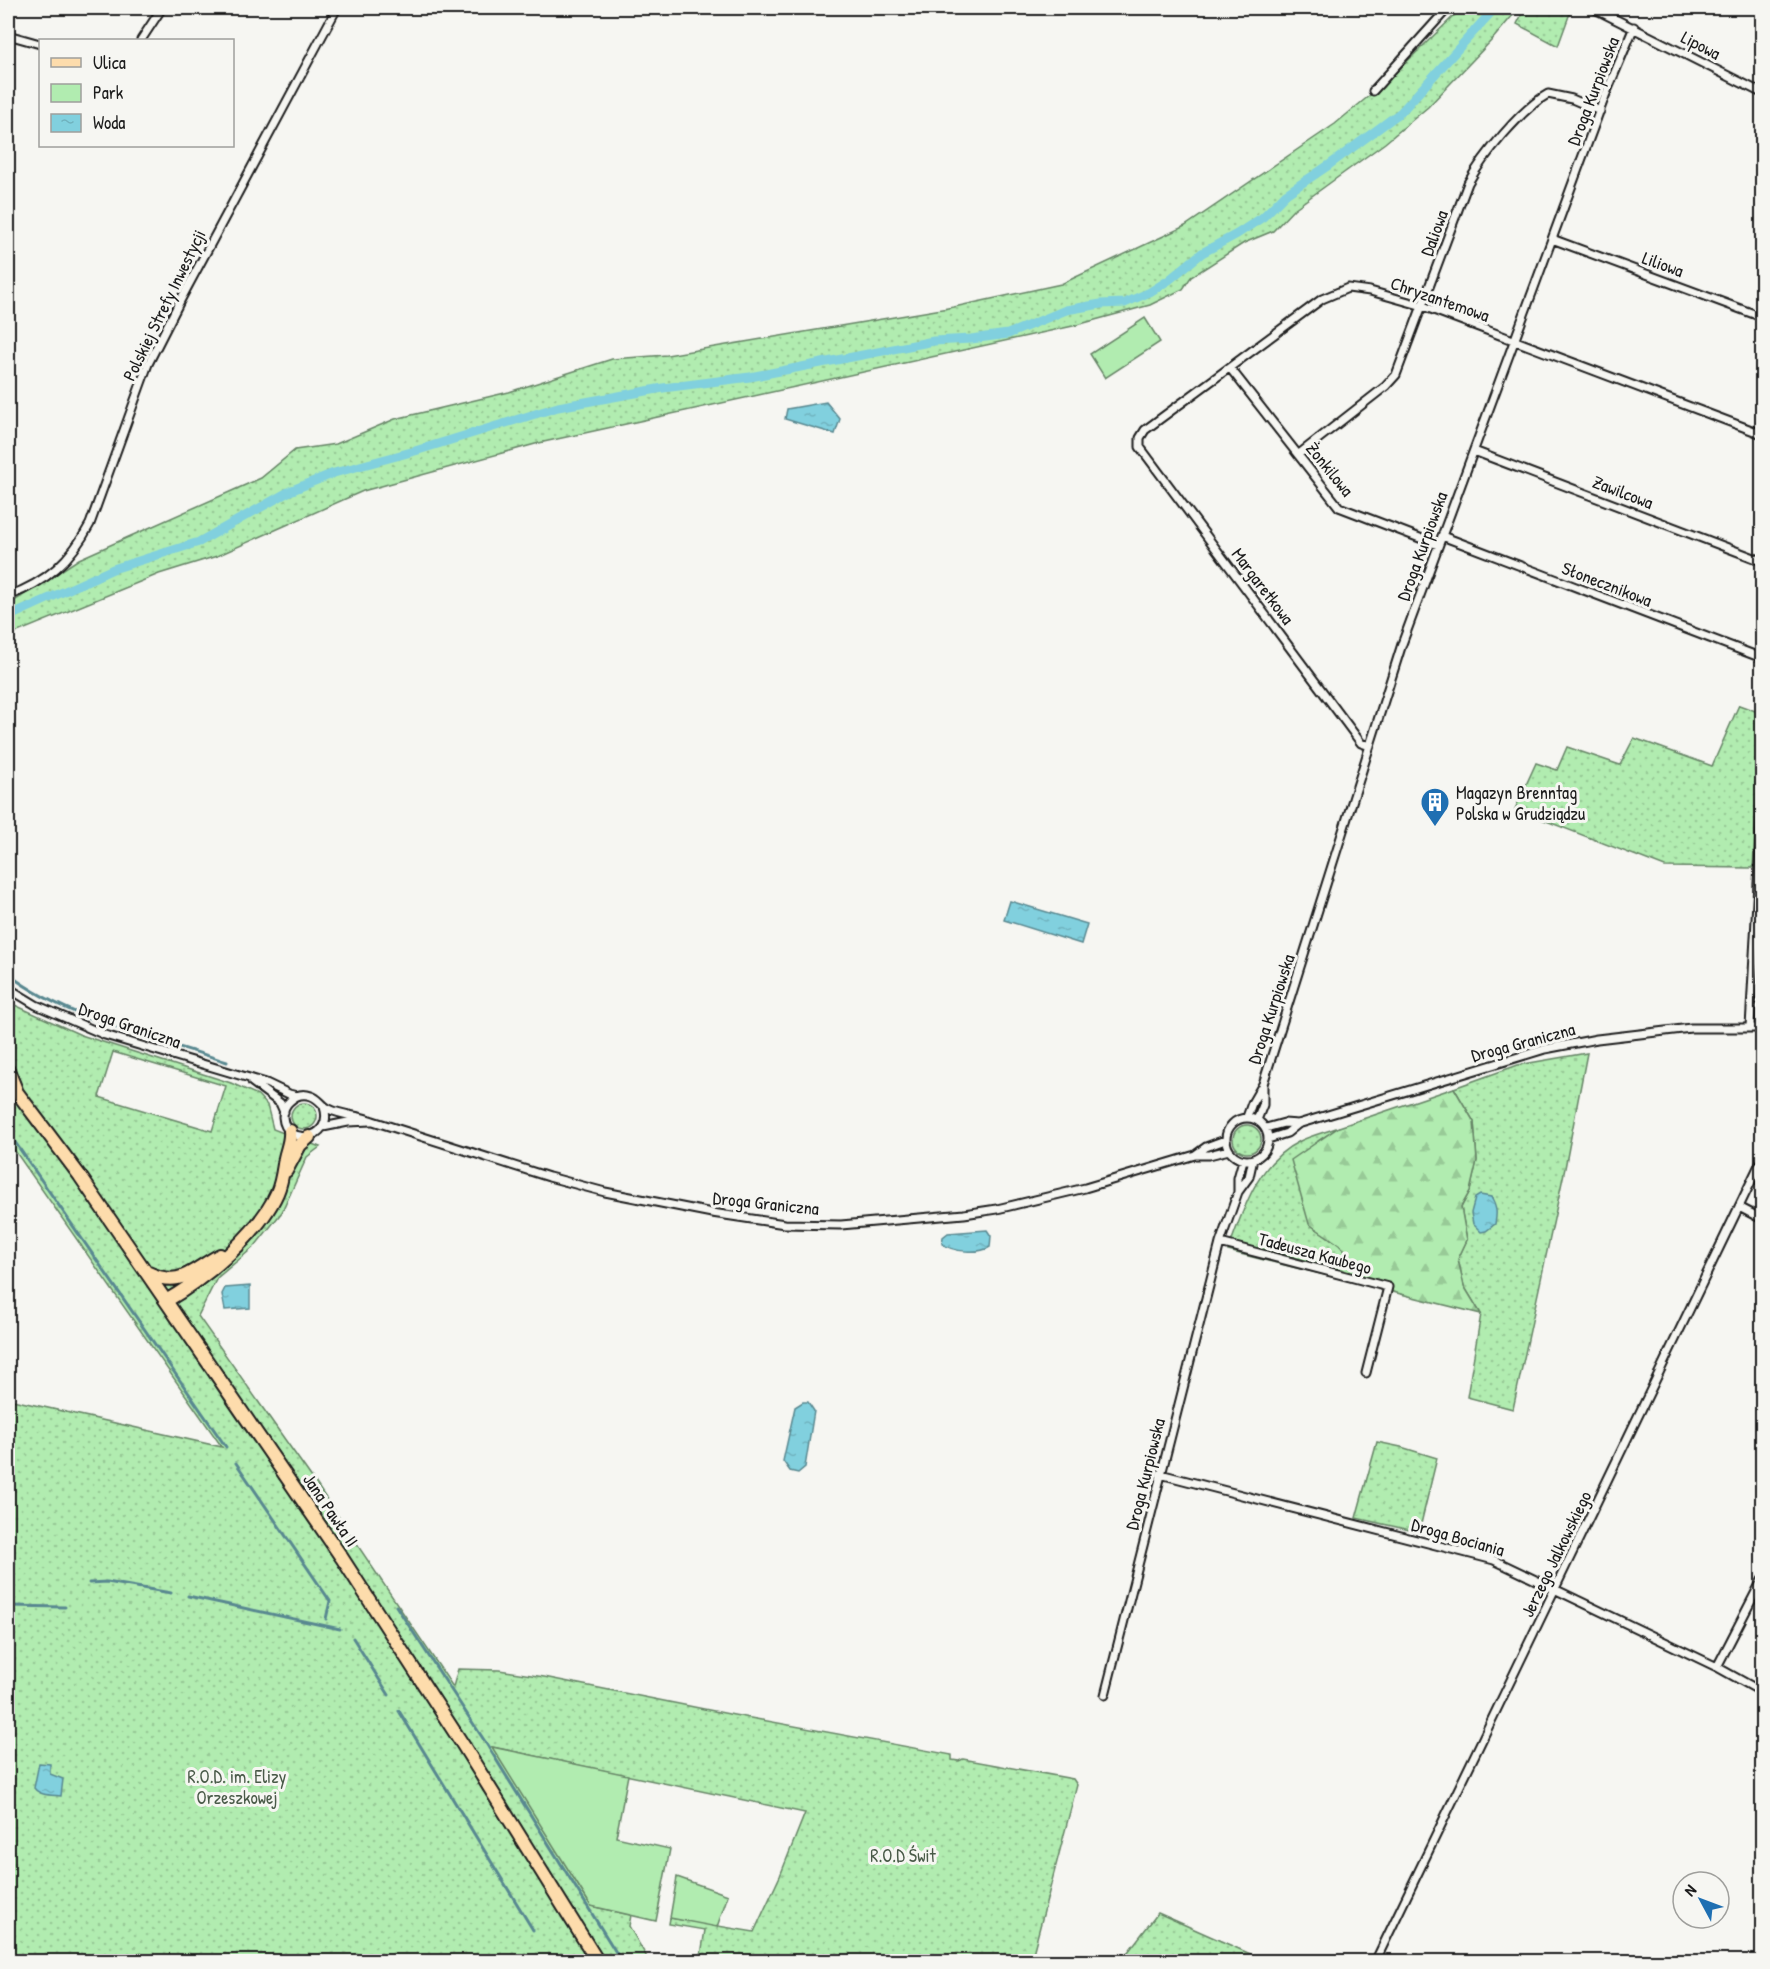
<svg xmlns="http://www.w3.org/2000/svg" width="1770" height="1969" font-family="'Patrick Hand',sans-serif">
<defs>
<pattern id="green-dots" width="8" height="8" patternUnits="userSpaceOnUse" patternTransform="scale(1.5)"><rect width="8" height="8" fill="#b1ecb0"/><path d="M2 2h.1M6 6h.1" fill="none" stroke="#98ca97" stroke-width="1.8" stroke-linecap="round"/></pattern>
<pattern id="forest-firs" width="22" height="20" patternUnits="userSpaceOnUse" patternTransform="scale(1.5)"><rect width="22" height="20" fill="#b1ecb0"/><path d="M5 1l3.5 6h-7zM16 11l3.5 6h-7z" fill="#98ca97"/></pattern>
<pattern id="water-ripples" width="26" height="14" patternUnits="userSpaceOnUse" patternTransform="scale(1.5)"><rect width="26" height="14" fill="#81d0de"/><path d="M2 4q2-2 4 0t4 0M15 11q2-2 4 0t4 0" fill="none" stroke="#6fb2be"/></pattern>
</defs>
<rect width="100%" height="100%" fill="#f6f6f2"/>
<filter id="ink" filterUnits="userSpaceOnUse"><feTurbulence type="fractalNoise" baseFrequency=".0167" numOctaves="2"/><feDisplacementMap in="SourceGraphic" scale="12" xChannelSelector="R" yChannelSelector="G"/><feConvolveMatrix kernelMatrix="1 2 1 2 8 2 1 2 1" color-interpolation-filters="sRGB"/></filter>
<g filter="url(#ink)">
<path fill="url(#green-dots)" stroke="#668466" stroke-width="1.5" fill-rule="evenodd" d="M1462,8H1519L1491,41L1428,107L1385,143L1294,209L1273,231L1244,243L1191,277L1183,289L1150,305L1073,326L539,443L363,491L217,556L159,574L8,636V605L79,559L261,478L295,450L336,444L395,419L509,392L612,359L667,355L954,307L1061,284L1185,226L1335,124L1387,81Z
M1525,8H1559L1570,13L1558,46L1517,24Z
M1739,705L1761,713L1753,868L1665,867L1515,809L1536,763L1557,770L1567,747L1620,765L1634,738L1712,766Z
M8,1002L81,1035L231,1083L258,1095L267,1105L273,1129L320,1147L307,1157L282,1212L255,1246L217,1278L198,1316L317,1485L453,1687L458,1669L499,1670L544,1677L734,1715L952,1755V1760L959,1761L963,1759L1073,1779L1077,1785L1031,1961H700L705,1930L669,1924L670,1918L754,1932L780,1876L805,1813L493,1747L591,1906L631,1915L629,1926L649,1961L8,1962V1399L222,1447L8,1141ZM113,1052L226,1086L212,1131L99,1097Z
M1587,1053L1565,1168L1513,1409L1467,1397L1481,1314L1464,1286L1458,1259L1467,1240L1461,1208L1470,1191L1477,1160L1474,1122L1454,1088L1518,1065Z
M291 1116a13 13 0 1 1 26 0a13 13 0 1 1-26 0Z
M1233 1139a14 14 0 1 1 28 0a14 14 0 1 1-28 0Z
M1339,1127L1318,1141L1309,1223L1339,1245L1358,1265L1365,1285L1228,1251C1243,1210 1257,1162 1300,1141C1312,1135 1326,1132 1339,1127Z
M1377,1442L1401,1447L1437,1458L1419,1532L1356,1518Z
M1158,1913L1257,1957L1261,1961H1121Z"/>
<path fill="url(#forest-firs)" stroke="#668466" stroke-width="1.5" d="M1454,1088L1474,1122L1477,1161L1470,1191L1461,1207L1467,1240L1458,1259L1464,1286L1481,1314L1365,1285L1358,1265L1340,1245L1309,1224L1291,1160L1339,1127Z"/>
<path fill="#b1ecb0" stroke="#668466" stroke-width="1.5" d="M1145,318L1160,342L1105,378L1090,354Z
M492,1747L628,1775L616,1837L670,1849L656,1921L591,1906Z
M677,1877L728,1895L717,1927L670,1918Z"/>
<path fill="url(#water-ripples)" stroke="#598890" stroke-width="1.5" d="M826,402L840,419L835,434L785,419L787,409Z
M1010,901L1087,924L1081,944L1004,920Z
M1480,1195L1491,1197C1497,1206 1497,1214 1495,1224L1486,1231L1481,1232L1473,1224L1471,1213L1475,1198Z
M987,1230L991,1236L990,1247C979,1254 953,1252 942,1244L943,1237L948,1233Z
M250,1286V1308L225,1310L222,1294L225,1288Z
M803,1402H808L814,1411L805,1467L798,1473L790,1471L783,1461L795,1407Z
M39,1763L50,1764V1774L63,1779L61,1796C51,1795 40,1796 34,1788Z"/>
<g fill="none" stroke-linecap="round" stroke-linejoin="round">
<path stroke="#598890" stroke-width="3" d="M8,974C73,1023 151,1036 227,1062
M8,1132L226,1447
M236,1463L330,1601L326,1619
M89,1583L107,1582L171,1593
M188,1596L340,1629
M8,1606L65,1607
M396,1606L484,1740L622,1962
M353,1638L389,1695
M399,1711L533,1930"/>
<path stroke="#81d0de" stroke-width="9" d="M8,617L113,569L199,542L290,491L334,473L415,451L558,407L663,388L750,377L934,341L971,339L1008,334L1066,310L1101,304L1125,303L1150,292L1169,280L1202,253L1237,234L1263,217L1286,194L1329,165L1401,112L1495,8"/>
<g stroke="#1c1c1c" stroke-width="11">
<path id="street" d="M1593,8L1762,93
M8,35L40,44
M141,40L162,8
M1373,91L1448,8
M1552,239L1762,317
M1230,368L1339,507L1438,545
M1474,451L1762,561
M1299,454L1386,386L1396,375L1468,183C1483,156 1521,109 1548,94L1572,99L1600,111
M1442,536L1762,658
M8,596C47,582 71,560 90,524L148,364L180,301L337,8
M1370,746L1361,743L1140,447V438L1145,430L1322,299L1348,288L1370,291L1423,306L1762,434
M8,988L36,1005L105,1035L266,1083L289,1094L297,1096
M1750,1027L1762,811
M252,1082L280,1103L284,1112
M324,1107C335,1140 285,1148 283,1117C283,1111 285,1105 290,1101C296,1095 303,1093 311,1096C319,1098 322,1106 329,1109C343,1116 359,1115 373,1121L549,1177L605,1192L712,1213L785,1224L841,1225L964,1214L997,1209L1085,1188L1195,1155H1209L1229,1150
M1247,1117L1252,1103L1263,1084L1402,644L1605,96L1634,27
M1226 1139a21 21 0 1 1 42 0a21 21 0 1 1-42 0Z
M1257,1120L1263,1105V1084
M323,1127L348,1122L371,1121
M1266,1128L1284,1123L1298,1124L1545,1049L1597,1039L1691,1028H1762
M1268,1139L1287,1133L1298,1124
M1195,1155L1206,1147L1225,1140
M1238,1192V1178L1243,1160
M1739,1207L1762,1219
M1220,1243L1388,1287L1366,1373
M1160,1474L1494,1560L1717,1667L1762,1692
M1717,1667L1762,1580
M1105,1695L1220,1243L1238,1192L1249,1177L1253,1159
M1375,1962L1762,1159"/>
</g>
<g stroke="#1c1c1c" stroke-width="16">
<path id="primary" d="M8,1070L16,1090
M8,1084L16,1091L80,1176L146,1272L342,1558L463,1745L598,1962
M286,1171L300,1145L309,1137
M146,1272C181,1289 190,1271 220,1255
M166,1301C204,1279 259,1234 277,1193C282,1182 283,1170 285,1158C287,1148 291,1141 290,1131"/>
</g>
<use href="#street" stroke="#f6f6f2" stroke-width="7"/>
<use href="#primary" stroke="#fddcac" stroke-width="12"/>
</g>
</g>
<defs>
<g id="building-pin" transform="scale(1.5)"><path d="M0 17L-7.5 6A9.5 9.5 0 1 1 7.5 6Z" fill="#1f6fb2" stroke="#f6f6f2"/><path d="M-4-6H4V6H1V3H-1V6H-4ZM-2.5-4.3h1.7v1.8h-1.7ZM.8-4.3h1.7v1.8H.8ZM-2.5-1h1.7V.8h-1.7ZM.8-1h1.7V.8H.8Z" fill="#fff"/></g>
</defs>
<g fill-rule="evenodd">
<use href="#building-pin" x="1435" y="802"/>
</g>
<g text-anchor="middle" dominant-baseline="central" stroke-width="6" stroke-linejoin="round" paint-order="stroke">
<g font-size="18" fill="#1c1c1c" stroke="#f6f6f2">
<text transform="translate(1701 45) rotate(27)">Lipowa</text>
<text transform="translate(1593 91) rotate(-69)">Droga Kurpiowska</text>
<text transform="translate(1434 233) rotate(-70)">Daliowa</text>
<text transform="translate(1663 264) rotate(20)">Liliowa</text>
<text transform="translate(1440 299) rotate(19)">Chryzantemowa</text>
<text transform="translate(164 305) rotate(-64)">Polskiej Strefy Inwestycji</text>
<text transform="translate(1330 469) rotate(51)">Żonkilowa</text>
<text transform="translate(1623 492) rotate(21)">Zawilcowa</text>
<text transform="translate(1422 546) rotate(-70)">Droga Kurpiowska</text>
<text transform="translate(1607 584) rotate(21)">Słonecznikowa</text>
<text transform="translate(1263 586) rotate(53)">Margaretkowa</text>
<text transform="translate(1271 1009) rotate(-72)">Droga Kurpiowska</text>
<text transform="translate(130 1025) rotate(19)">Droga Graniczna</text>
<text transform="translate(1523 1042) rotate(-15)">Droga Graniczna</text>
<text transform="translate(766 1203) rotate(6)">Droga Graniczna</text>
<text transform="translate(1315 1253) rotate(15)">Tadeusza Kaubego</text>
<text transform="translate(1145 1474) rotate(-76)">Droga Kurpiowska</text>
<text transform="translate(331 1510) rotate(56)">Jana Pawła II</text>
<text transform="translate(1458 1537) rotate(16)">Droga Bociania</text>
<text transform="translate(1556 1554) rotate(-64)">Jerzego Jalkowskiego</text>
</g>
<g font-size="18" fill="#1c1c1c" stroke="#f6f6f2" text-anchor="start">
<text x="1456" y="792">Magazyn Brenntag<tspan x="1456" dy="21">Polska w Grudziądzu</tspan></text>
</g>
<g font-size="18" fill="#495a48" stroke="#f6f6f2">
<text x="237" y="1776">R.O.D. im. Elizy<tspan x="237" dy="21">Orzeszkowej</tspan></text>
<text x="903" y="1855">R.O.D Świt</text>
</g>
</g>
<rect width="1770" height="1969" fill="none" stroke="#f6f6f2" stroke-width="30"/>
<rect x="15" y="15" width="1740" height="1939" fill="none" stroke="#1c1c1c" stroke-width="2" filter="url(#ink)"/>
<rect x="39" y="39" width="195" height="108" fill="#f6f6f2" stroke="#9f9f9c" stroke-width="1.5"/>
<rect x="51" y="58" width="30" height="9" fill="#fddcac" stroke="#9f9f9c" stroke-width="1.5"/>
<text x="93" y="69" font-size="18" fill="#1c1c1c">Ulica</text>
<rect x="51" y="84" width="30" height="18" fill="#b1ecb0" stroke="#9f9f9c" stroke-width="1.5"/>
<text x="93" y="99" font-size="18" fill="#1c1c1c">Park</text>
<rect x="51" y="114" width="30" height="18" fill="url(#water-ripples)" stroke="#9f9f9c" stroke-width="1.5"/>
<text x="93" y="129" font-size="18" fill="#1c1c1c">Woda</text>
<g transform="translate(1701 1900) rotate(311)"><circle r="28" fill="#f6f6f2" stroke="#9f9f9c" stroke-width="1.5"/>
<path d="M0-4.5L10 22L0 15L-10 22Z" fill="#1f6fb2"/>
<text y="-9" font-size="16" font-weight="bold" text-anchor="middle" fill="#1c1c1c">N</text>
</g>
</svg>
